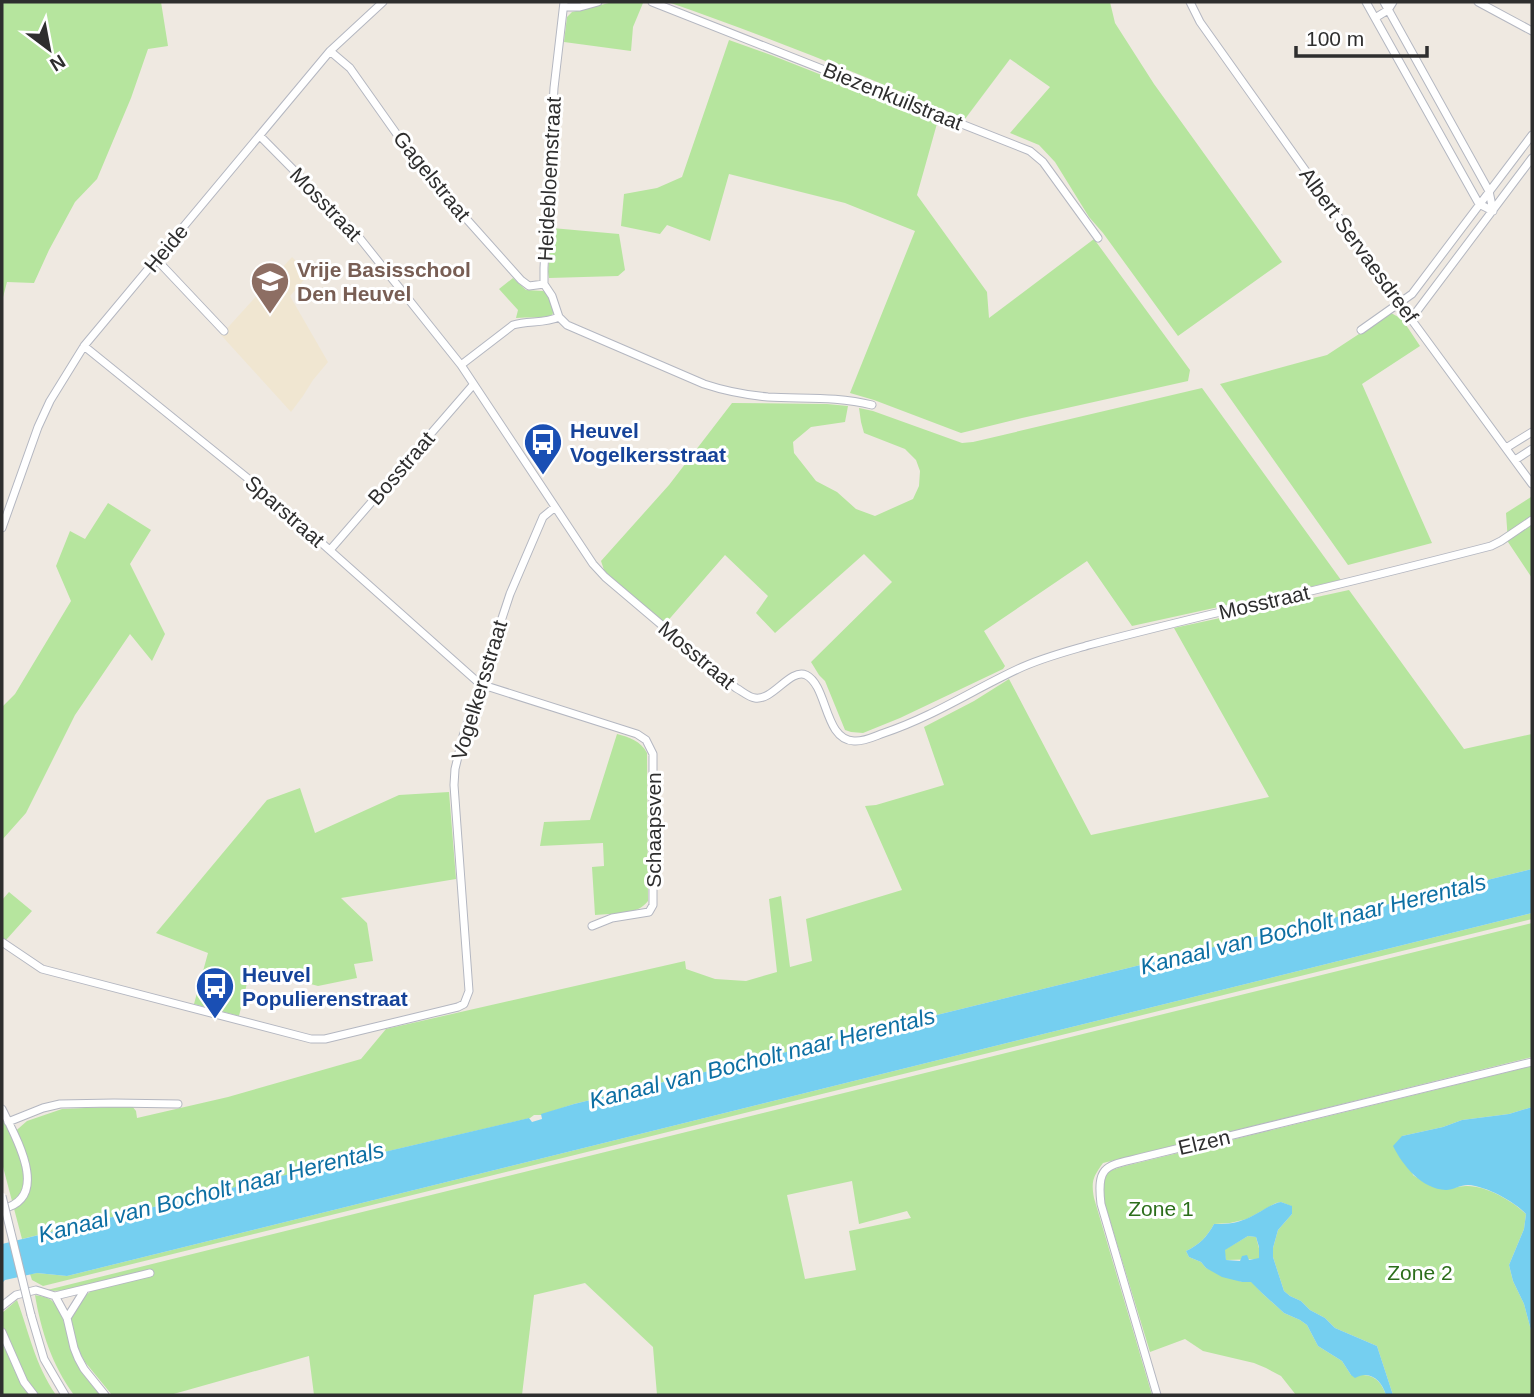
<svg xmlns="http://www.w3.org/2000/svg" width="1534" height="1397" font-family="Arial,sans-serif">
<rect width="100%" height="100%" fill="#efe9e1"/>
<path fill="#f0e6d1" d="M292,257L309,274L290,296L328,362L313,380L303,396L291,412L221,335Z"/>
<path fill="#b6e59e" fill-rule="evenodd" d="M2,2H161L168,46L148,49L131,98L97,179L75,202L49,250L34,283L7,282L2,301Z
M613,2L643,3L633,27L631,51L564,42L567,17L572,12Z
M668,2H1110L1115,23L1154,84L1282,262L1178,336L1103,233L1089,217L1055,162L1039,145L1010,133L1050,87L1010,59L965,119C867,77 769,37 668,2Z
M729,40L771,55L918,113L928,119L938,120L917,195L987,292L989,318L1094,239L1190,370L1188,381L1022,418L961,433L874,400L850,393L915,231L845,203L729,174L710,241L667,225L660,234L621,226L624,194L657,188L682,177Z
M552,228L619,234L625,270L618,276L549,278L548,272Z
M513,278L526,290L543,291L547,293L554,312L551,316C539,318 528,317 516,318L518,310L499,289Z
M1391,313L1402,319L1420,346L1362,384L1432,543L1348,565L1220,384L1327,355Z
M1202,388L1341,580L1132,626L1087,561L984,631L1005,666L1003,669L900,718L863,733L851,732L845,730L825,681L819,675L811,662L892,582L864,554L775,633L756,613L768,596L725,555L665,624L611,578L604,570L601,561L669,485L732,403L827,404L848,406L845,422L811,427L793,442L794,453L816,481L837,492L856,509L875,516L913,499L919,486L920,471L916,460L905,449L864,433L861,422L859,408L873,411L962,443L973,442Z
M1531,497L1532,499V578L1508,542L1506,513Z
M108,503L151,530L130,564L165,634L152,661L130,634L75,715L26,813L2,840V707L15,694L71,601L56,566L70,531L85,539Z
M1349,590L1464,749L1532,734V869L574,1104L541,1115H534L530,1118L260,1181L22,1239L2,1163V1115L11,1135L27,1121L62,1109L132,1106L136,1111L137,1118L228,1097L361,1059L386,1029L685,961L686,969L715,979L746,981L777,972L769,899L781,896L790,967L812,961L806,919L902,890L865,806L876,805L944,785L924,727L974,701L1009,679L1091,835L1269,797L1174,628Z
M617,734C629,737 641,741 647,753L648,901C637,916 613,913 595,915L592,867L604,866L603,843L540,846L544,822L590,820Z
M300,788L315,833L399,795L449,792L456,879L341,898L367,923L373,961L354,964L357,978L318,986L292,979L279,983L249,975L239,1016L194,1004L208,953L156,933L267,800Z
M9,892L32,911L6,940L2,937V900Z
M1532,913V919L43,1286L32,1280L30,1274L37,1273L67,1276Z
M1532,923V1057L1103,1163C1093,1177 1091,1181 1094,1198L1152,1395H657L653,1347L585,1283L534,1295L522,1395H314L309,1356L170,1395H112L85,1362L77,1347L71,1319L79,1301L91,1291L152,1276L151,1269C130,1275 66,1295 47,1290ZM852,1181L859,1224L907,1211L911,1218L849,1231L856,1270L805,1279L787,1195Z
M1532,1066V1107L1509,1114L1462,1120L1443,1127L1402,1136L1413,1175C1421,1180 1429,1186 1438,1188C1448,1191 1456,1186 1466,1186C1485,1185 1513,1201 1526,1214L1524,1229L1509,1265L1513,1281L1524,1304L1532,1334V1395H1393L1377,1346L1335,1328L1325,1318L1310,1310L1301,1301L1290,1296L1284,1291L1273,1257V1248L1278,1230L1292,1214L1291,1206L1281,1202L1276,1203L1247,1219L1230,1223L1214,1224C1207,1237 1199,1245 1186,1251L1189,1257L1201,1262L1206,1268L1242,1282L1251,1281L1263,1294L1284,1313L1300,1320L1307,1325L1318,1346L1342,1361L1351,1375C1370,1374 1379,1376 1386,1395H1296L1281,1376L1266,1368L1254,1363L1203,1351L1185,1339L1150,1352L1104,1201L1102,1183L1107,1172L1121,1167Z
M1248,1236L1256,1237L1260,1252L1259,1259L1226,1260L1224,1250Z
M35,1295C40,1296 47,1297 51,1300C65,1311 69,1346 77,1363C83,1375 92,1385 100,1395H74C52,1365 41,1331 35,1295Z
M17,1300C30,1335 34,1362 56,1395H37C19,1373 2,1342 2,1313Z
M2,1343L22,1384L30,1395H2Z"/>
<path fill="#75cff0" fill-rule="evenodd" d="M1532,869V913L67,1276L37,1273L5,1280L2,1283V1244L260,1181L529,1118L532,1122L542,1119L541,1114L574,1104Z
M1532,1107V1334L1524,1304L1513,1281L1509,1265L1524,1229L1526,1214C1514,1201 1486,1186 1468,1185C1460,1185 1453,1190 1446,1190C1422,1189 1403,1166 1393,1146L1402,1136L1443,1127L1462,1120L1509,1114Z
M1281,1202L1292,1206V1214L1278,1230L1273,1248V1257L1284,1291L1290,1296L1301,1301L1310,1310L1325,1318L1335,1328L1377,1346L1393,1395H1386C1382,1381 1370,1369 1355,1378L1351,1375L1342,1361L1318,1346L1307,1325L1300,1320L1284,1313L1263,1294L1251,1282H1242L1222,1277L1206,1268L1201,1262L1189,1257L1186,1251C1199,1245 1207,1237 1214,1224C1224,1224 1234,1224 1243,1220C1256,1216 1269,1204 1281,1202ZM1248,1236L1256,1237L1259,1247V1258L1249,1260L1247,1255L1242,1256L1240,1261L1226,1260L1225,1250Z"/>
<g fill="none" stroke-linecap="round" stroke-linejoin="round">
<g stroke="#b4b7c1" stroke-width="9">
<path id="street" d="M564,2L554,88L544,268V284L552,296L559,317L567,325L704,384C725,391 746,395 768,397C803,399 837,396 872,405
M652,2L1030,151L1043,162L1098,238
M1190,2L1200,22L1411,319L1532,484
M1366,2L1479,204L1493,211
M1384,2L1489,191L1493,211
M1478,2L1532,31
M564,7H580L598,2
M1375,18L1388,10L1393,2
M330,51L350,68L408,150L429,177L521,280L529,286L544,284
M260,136L342,219L358,236L461,365L593,564L605,577L736,688C742,691 748,697 755,698C773,701 790,668 806,675C828,686 824,740 854,741C864,742 875,736 884,733C932,717 973,690 1018,669C1041,658 1065,652 1089,645C1130,634 1171,624 1212,614C1306,593 1398,570 1491,546L1501,541L1532,520
M156,259L224,331
M1411,319L1532,158
M1361,330L1412,294L1532,135
M84,346L261,489L480,684L637,734L646,740L653,754V905L649,912L612,918L592,926
M461,365L513,325C528,320 544,324 559,317
M1506,448L1532,432
M1515,460L1532,449
M2,528L38,427L50,401L84,346L330,51L383,2
M330,550L473,385
M2,942L42,969L311,1039H325L458,1007L464,1004L469,991L454,785L455,769L463,736L510,594L543,517L555,507
M2,1109C15,1136 52,1198 2,1209
M8,1122L43,1108L60,1104L114,1103L178,1104
M55,1296L67,1318L74,1348L78,1358L84,1369L105,1395
M2,1306L16,1295L36,1290L55,1296L150,1273
M31,1315L44,1359L65,1395
M67,1318L84,1291
M2,1332L24,1382L34,1395
M1157,1395L1101,1204C1096,1163 1108,1166 1143,1157L1532,1062"/>
</g>
<use href="#street" stroke="#fff" stroke-width="7"/>
<g stroke="#b4b7c1" stroke-width="9" stroke-linecap="butt">
<path id="street-bridge" d="M2,1196L31,1315"/>
</g>
<use href="#street-bridge" stroke="#fff" stroke-width="7"/>
</g>
<defs>
<g id="school-pin" transform="scale(2.0125)"><path d="M0 17L-7.5 6A9.5 9.5 0 1 1 7.5 6Z" fill="#8d6e63" stroke="#fff"/><path d="M0-5L7-2L0 1L-7-2ZM-4 1L0 2.5L4 1V4Q0 6-4 4Z" fill="#fff"/></g>
<g id="bus-pin" transform="scale(2.0125)"><path d="M0 17L-7.5 6A9.5 9.5 0 1 1 7.5 6Z" fill="#1a4fb4" stroke="#fff"/><path d="M-5-6H5V4H4V6H2V4H-2V6H-4V4H-5ZM-3.5-4V0h7V-4ZM-3.5 1.2v1.5H-2V1.2ZM2 1.2v1.5H3.5V1.2Z" fill="#fff"/></g>
</defs>
<g fill-rule="evenodd">
<use href="#school-pin" x="270" y="281"/>
<use href="#bus-pin" x="543" y="442"/>
<use href="#bus-pin" x="215" y="986"/>
</g>
<g text-anchor="middle" dominant-baseline="central" stroke-width="6" stroke-linejoin="round" paint-order="stroke">
<g font-size="21" fill="#2e2e2e" stroke="#fff">
<text transform="translate(893 96) rotate(22)">Biezenkuilstraat</text>
<text transform="translate(432 176) rotate(51)">Gagelstraat</text>
<text transform="translate(549 179) rotate(-87)">Heidebloemstraat</text>
<text transform="translate(326 204) rotate(46)">Mosstraat</text>
<text transform="translate(1359 245) rotate(54)">Albert Servaesdreef</text>
<text transform="translate(166 248) rotate(-50)">Heide</text>
<text transform="translate(401 468) rotate(-49)">Bosstraat</text>
<text transform="translate(285 511) rotate(41)">Sparstraat</text>
<text transform="translate(1264 602) rotate(-13)">Mosstraat</text>
<text transform="translate(697 655) rotate(40)">Mosstraat</text>
<text transform="translate(479 690) rotate(-73)">Vogelkersstraat</text>
<text transform="translate(653 830) rotate(-90)">Schaapsven</text>
<text transform="translate(1204 1142) rotate(-13)">Elzen</text>
</g>
<g font-size="21" font-weight="bold" fill="#785e54" stroke="#fff" text-anchor="start">
<text x="297" y="269">Vrije Basisschool<tspan x="297" dy="24">Den Heuvel</tspan></text>
</g>
<g font-size="21" font-weight="bold" fill="#164399" stroke="#fff" text-anchor="start">
<text x="570" y="430">Heuvel<tspan x="570" dy="24">Vogelkersstraat</tspan></text>
<text x="242" y="974">Heuvel<tspan x="242" dy="24">Populierenstraat</tspan></text>
</g>
<g font-size="21" fill="#2c6e1b" stroke="#fff">
<text x="1161" y="1208">Zone 1</text>
<text x="1420" y="1272">Zone 2</text>
</g>
<g font-size="23" font-style="italic" fill="#0d6fa3" stroke="#fff">
<text transform="translate(1313 924) rotate(-14)">Kanaal van Bocholt naar Herentals</text>
<text transform="translate(762 1058) rotate(-14)">Kanaal van Bocholt naar Herentals</text>
<text transform="translate(211 1192) rotate(-14)">Kanaal van Bocholt naar Herentals</text>
</g>
</g>
<rect width="1534" height="1397" fill="none" stroke="#2e2e2e" stroke-width="7"/>
<g transform="translate(49 49) rotate(148)" stroke="#ffffff" stroke-width="5" paint-order="stroke">
<path d="M0-5L12 26L0 18L-12 26Z" fill="#2e2e2e"/>
<text y="-10" font-size="19" font-weight="bold" text-anchor="middle" fill="#2e2e2e">N</text>
</g>
<path d="M1296 46v10h131v-10" fill="none" stroke="#2e2e2e" stroke-width="3.5"/>
<text x="1306" y="46" font-size="21" fill="#2e2e2e" stroke="#ffffff" stroke-width="5" paint-order="stroke">100 m</text>
</svg>
